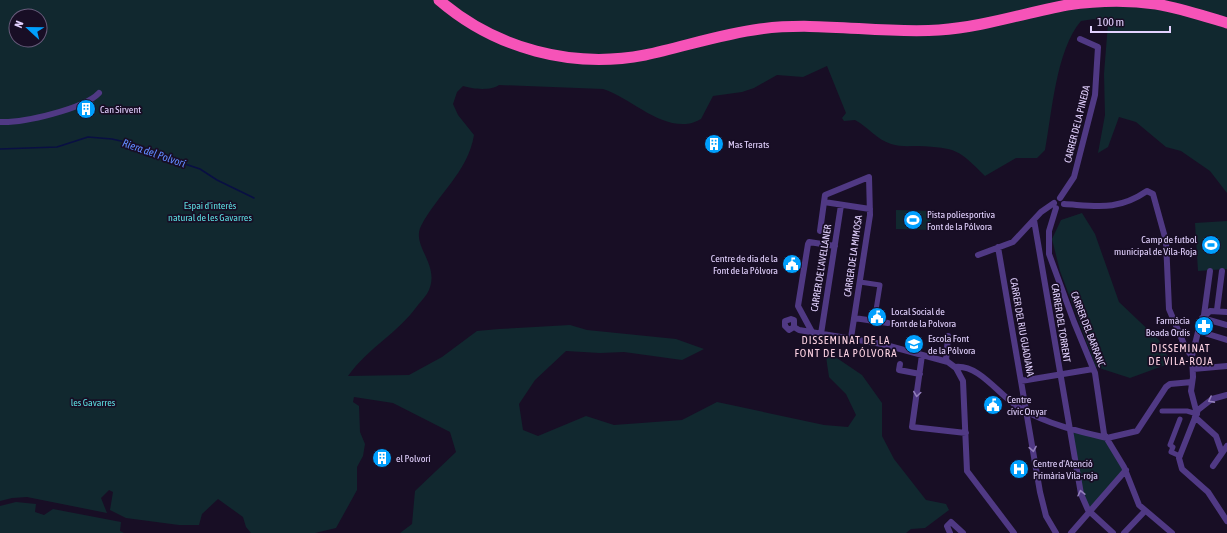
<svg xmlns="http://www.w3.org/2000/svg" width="1227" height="533" font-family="'Asap Condensed',sans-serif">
<rect width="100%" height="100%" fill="#180e25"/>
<path fill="#11282f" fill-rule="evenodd" d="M0,0H1227V193L1210,171L1181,151L1166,147L1136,122L1119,117L1108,147L1098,153L1105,115L1104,74L1108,23L1094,19L1081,21C1056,50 1052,113 1045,150L1037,158H1016L985,176C958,149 957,148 918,146C909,146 900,147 891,144C876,139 868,127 855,120L844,121L842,118L846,113L827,66L803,77L777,75L754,88L742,92L713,96L701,119C697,121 691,124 686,124C656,126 631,98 603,89L499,85C491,91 472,89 463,86L457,92L453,104L458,115L474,135C468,172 437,195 421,226C411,246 440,264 429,290C427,295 422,300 418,305C398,333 368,348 348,376L409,375L442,357L477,331L499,329L570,325L587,330L676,339L704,349L682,360L624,352L600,353L566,351L535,380L519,404L523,430L538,436L586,416L614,425L682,420L717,402L824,425L848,427L856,415L846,394L829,377L825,350L862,375L882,403V436L894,459L926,500L946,504L949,510L925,528L911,529L906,533H400L412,524L415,491L456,452L450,432L393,403L354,397L353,402L359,406L360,432L365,444L363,456L357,467V490L336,528L315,533H251L246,527L243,517L218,499L202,514L199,525H179L126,518L110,510L113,492L109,490L101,498L107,513L27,497L12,498L0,501ZM16,16H40V40H16Z
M896,210L931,211L930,230L896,229Z
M1082,213L1095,234L1119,302L1159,340L1171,363L1130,378L1096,367L1060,271L1052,239L1061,220Z
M1227,221V269L1198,271L1195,223Z
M1071,431L1105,440L1125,472L1090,511L1085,504Z
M16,502L36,504L35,512L44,515L53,509L121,522L120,531L124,533H0V506Z"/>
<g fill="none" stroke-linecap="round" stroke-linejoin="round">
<path stroke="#090f43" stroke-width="1.5" d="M0,149L57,147L88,137L112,139L134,144L173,160L200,169L217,180L254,198"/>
<path stroke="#503984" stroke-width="5" d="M860,282L880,285L876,310
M1162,411H1187L1197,414
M1180,419L1170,445L1173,447L1171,452L1180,456"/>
<path stroke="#503984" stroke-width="6" d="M0,122C23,123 84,109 99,93
M1060,198L1074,177L1095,95L1098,47L1080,39
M824,202L870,209
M1064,204C1097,206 1118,211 1147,191L1153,194L1166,241L1169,309L1186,349L1192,356
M1056,208L1049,231V254L1074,322L1095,373L1104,434L1124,467L1139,505L1172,533
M1034,220L1081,494L1088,510L1113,533
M820,231L825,195L869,177L870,215L851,338
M998,247L1040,492L1046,516L1056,533
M978,255L1013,242L1041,212L1054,203
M1217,310L1222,271
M1204,315L1210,271
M854,318L888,323
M1202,318L1227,325
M794,327V320L791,319L785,321V326L789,330L794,327L799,330L882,344L948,362L956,368L963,381L967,471L1014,533
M1198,331L1227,340
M812,332L798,306L808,244L809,242L835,246
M821,334L841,205
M922,355L912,427L966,433
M946,361L948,336
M900,364L899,370L920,374
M955,367C980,364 1000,397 1020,408C1047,424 1077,431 1107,438
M1193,369L1227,366
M1021,381L1093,369
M1227,395L1212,399L1198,410L1179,458L1182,469L1208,492L1227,521
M1197,414L1191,391L1193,377L1192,356L1201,320L1210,311L1227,312
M1195,417L1216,436L1222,453
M1107,438L1137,431L1166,387L1170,384L1192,382
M1213,466L1227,446
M950,533L947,526L951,522L963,533
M1071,533L1126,470
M1124,533L1145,511"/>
<path stroke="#f653b8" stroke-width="11" d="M439,0C496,49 572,69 645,55C683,47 721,34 760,29C820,21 879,34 939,30C983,27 1024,13 1067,5C1095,1 1128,0 1156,4C1180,8 1204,16 1227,23"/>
</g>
<defs><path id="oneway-chevron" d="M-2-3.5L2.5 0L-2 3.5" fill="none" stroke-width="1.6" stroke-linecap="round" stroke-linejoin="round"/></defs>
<g stroke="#927ebb">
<use href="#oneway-chevron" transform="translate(917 394) rotate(98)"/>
<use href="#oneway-chevron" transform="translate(1211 400) rotate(152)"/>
<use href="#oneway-chevron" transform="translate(1033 449) rotate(80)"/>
<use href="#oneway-chevron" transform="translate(1081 493) rotate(-103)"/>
</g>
<defs>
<g id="building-disc" transform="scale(1)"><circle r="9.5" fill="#009ffd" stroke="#180e25"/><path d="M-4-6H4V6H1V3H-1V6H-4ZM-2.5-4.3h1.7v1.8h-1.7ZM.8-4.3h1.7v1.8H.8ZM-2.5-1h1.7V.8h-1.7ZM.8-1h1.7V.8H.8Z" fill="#fff"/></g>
<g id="stadium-disc" transform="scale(1)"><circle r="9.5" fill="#009ffd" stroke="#180e25"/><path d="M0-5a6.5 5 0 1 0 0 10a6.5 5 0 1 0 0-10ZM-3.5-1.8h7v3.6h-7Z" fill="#fff"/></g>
<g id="civic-disc" transform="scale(1)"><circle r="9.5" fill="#009ffd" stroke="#180e25"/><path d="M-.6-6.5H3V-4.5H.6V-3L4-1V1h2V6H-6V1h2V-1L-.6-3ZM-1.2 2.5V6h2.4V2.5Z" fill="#fff"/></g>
<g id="pharmacy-disc" transform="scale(1)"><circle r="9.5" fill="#009ffd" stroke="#180e25"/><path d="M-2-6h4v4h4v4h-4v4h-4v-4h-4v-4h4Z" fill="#fff"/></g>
<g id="school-disc" transform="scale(1)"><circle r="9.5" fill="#009ffd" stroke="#180e25"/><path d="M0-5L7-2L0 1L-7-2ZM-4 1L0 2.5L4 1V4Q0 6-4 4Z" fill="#fff"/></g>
<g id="hospital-disc" transform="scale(1)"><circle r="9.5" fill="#009ffd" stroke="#180e25"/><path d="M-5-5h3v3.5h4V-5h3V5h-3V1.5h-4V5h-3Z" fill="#fff"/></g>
</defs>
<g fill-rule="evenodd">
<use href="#building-disc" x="86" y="109"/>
<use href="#building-disc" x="714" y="144"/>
<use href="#stadium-disc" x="913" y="220"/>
<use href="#stadium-disc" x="1211" y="245"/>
<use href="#civic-disc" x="792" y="264"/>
<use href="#civic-disc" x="877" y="317"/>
<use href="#pharmacy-disc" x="1204" y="326"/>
<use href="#school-disc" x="914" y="344"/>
<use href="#civic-disc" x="993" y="405"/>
<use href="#building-disc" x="382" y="458"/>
<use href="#hospital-disc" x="1019" y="469"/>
</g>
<g text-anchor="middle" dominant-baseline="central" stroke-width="3.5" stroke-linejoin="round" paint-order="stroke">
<g font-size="10" fill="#e3d2ff" stroke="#180e25" text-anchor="start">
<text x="100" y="109">Can Sirvent</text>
<text x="728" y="144">Mas Terrats</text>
<text x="927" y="214">Pista poliesportiva<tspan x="927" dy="12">Font de la Pólvora</tspan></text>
<text x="1197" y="239" text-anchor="end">Camp de futbol<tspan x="1197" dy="12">municipal de Vila-Roja</tspan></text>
<text x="778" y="258" text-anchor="end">Centre de dia de la<tspan x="778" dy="12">Font de la Pólvora</tspan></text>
<text x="891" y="311">Local Social de<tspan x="891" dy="12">Font de la Polvora</tspan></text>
<text x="1190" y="320" text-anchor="end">Farmàcia<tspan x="1190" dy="12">Boada Ordis</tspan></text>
<text x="928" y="338">Escola Font<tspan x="928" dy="12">de la Pólvora</tspan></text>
<text x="1007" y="399">Centre<tspan x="1007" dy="12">cívic Onyar</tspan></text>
<text x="396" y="458">el Polvorí</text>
<text x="1033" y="463">Centre d'Atenció<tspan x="1033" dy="12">Primària Vila-roja</tspan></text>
</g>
<g font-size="10" fill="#e3d2ff" stroke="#180e25">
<text transform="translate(1077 124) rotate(-76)">CARRER DE LA PINEDA</text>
<text transform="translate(853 256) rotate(-82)">CARRER DE LA MIMOSA</text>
<text transform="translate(821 268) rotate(-81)">CARRER DE L'AVELLANER</text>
<text transform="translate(1061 323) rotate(81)">CARRER DEL TORRENT</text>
<text transform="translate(1022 327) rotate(80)">CARRER DEL RIU GUADIANA</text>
<text transform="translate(1088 329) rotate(69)">CARRER DEL BARRANC</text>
</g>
<g font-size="10" fill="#5cdee1" stroke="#180e25">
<text x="210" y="205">Espai d'interès<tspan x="210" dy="12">natural de les Gavarres</tspan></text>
<text x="93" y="402">les Gavarres</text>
</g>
<g font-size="11" font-style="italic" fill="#608aff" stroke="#180e25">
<text transform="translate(154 153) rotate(19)">Riera del Polvorí</text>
</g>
<g font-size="11" letter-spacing="1" fill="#ffd4e4" stroke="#180e25">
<text x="846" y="340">DISSEMINAT DE LA<tspan x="846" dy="13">FONT DE LA PÓLVORA</tspan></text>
<text x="1181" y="348">DISSEMINAT<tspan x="1181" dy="13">DE VILA-ROJA</tspan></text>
</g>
</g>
<g transform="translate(28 28) rotate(292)"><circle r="19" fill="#180e25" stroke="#695c7c"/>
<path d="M0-3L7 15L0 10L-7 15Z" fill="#009ffd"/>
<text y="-6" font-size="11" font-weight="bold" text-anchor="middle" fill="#e3d2ff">N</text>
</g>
<path d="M1091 26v6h79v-6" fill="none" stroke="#e3d2ff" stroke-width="2"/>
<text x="1097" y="26" font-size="12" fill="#e3d2ff" stroke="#180e25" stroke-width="3" paint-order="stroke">100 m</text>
</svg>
